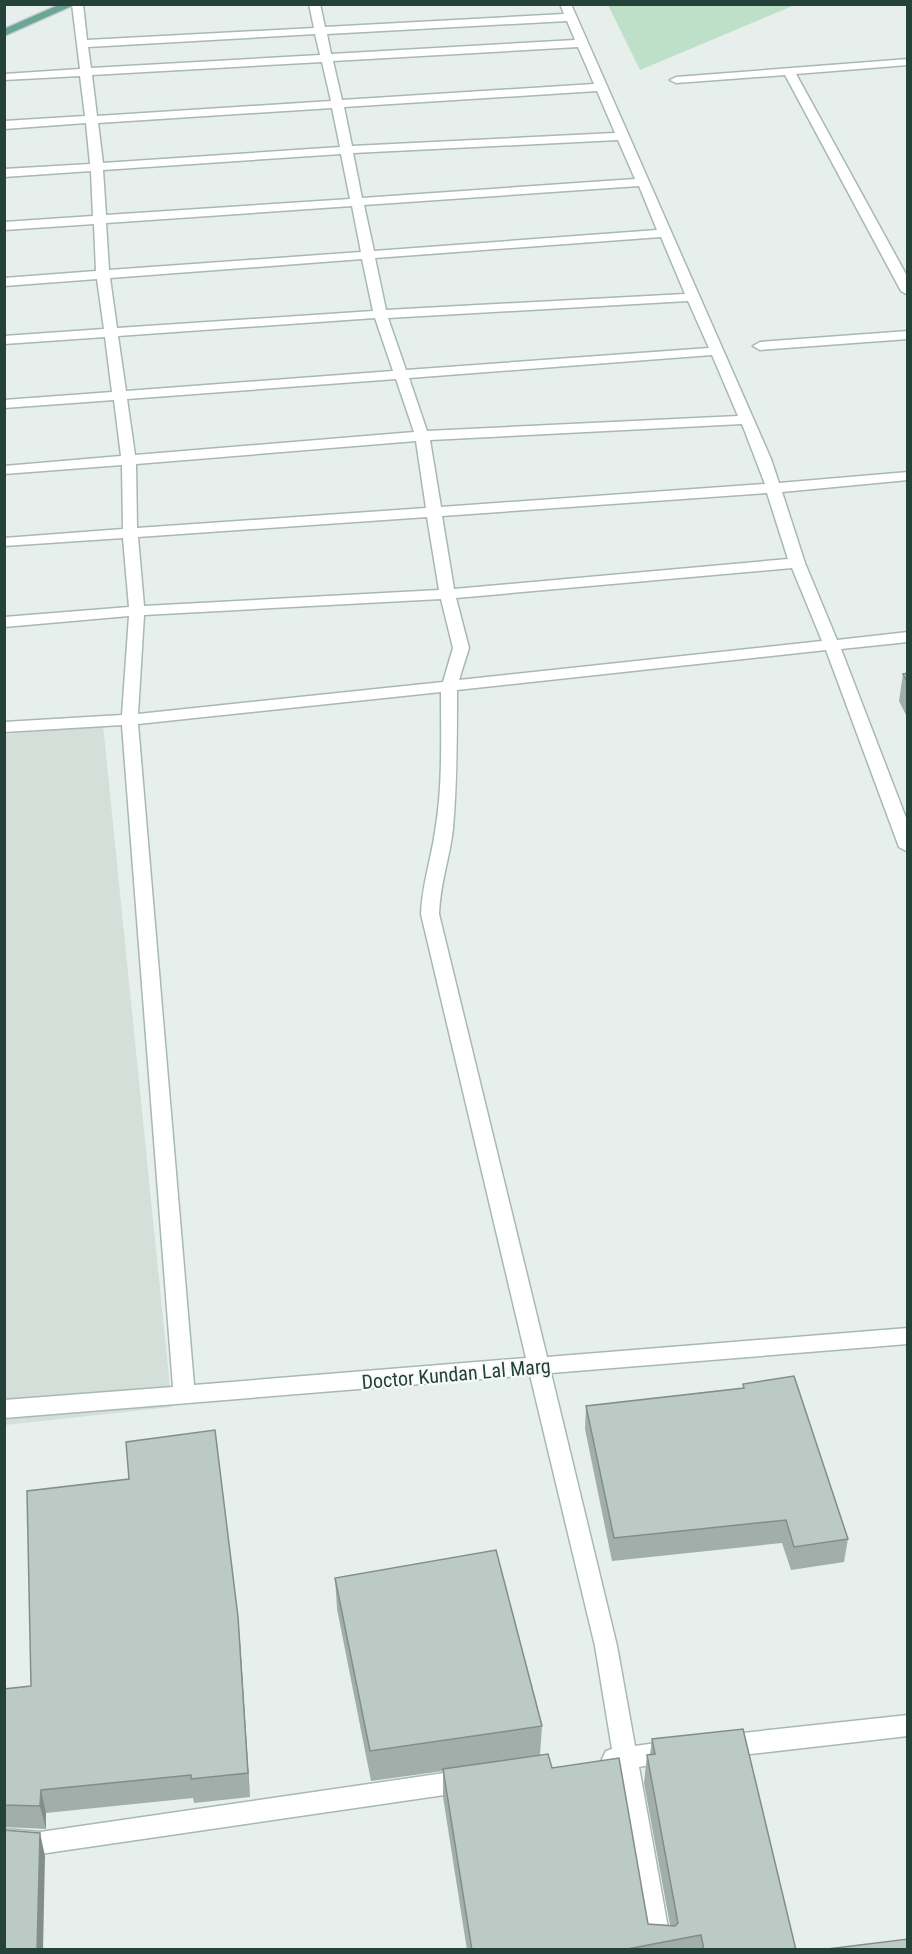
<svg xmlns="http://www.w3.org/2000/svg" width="912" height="1954" font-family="'Roboto Condensed',sans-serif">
<rect width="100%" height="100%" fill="#e6efeb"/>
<path fill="#d4dfda" d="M103,725L172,1407L5,1425V734Z"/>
<path fill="#bfe0c8" d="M608,5H795L640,70Z"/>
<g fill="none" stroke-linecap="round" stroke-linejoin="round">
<g stroke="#a8b8b2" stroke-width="3">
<path id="minor" d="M72,4H83L87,40L314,28L309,4H320L325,27L564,14L560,4H571L771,459L779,483L908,472V480L782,492L805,563L837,640L908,632V642L841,649L908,823V852L899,847L826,650L457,690C457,736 457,782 453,828C450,858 440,882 439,914L547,1357L908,1328V1344L551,1373L617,1646L635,1746L670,1741L678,1744L682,1752L678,1760L639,1767L672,1950H647L616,1770L606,1767L602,1759L606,1751L612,1749L595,1646L530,1375L4,1418V1400L173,1387L122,725L4,732V722L122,715L129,616L4,627V617L129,607L123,538L4,546V538L123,529L122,465L4,474V466L121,456L114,400L4,408V400L112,392L105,337L4,344V336L104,329L97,279L4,286V278L96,271L94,224L4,230V222L93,216L91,171L4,177V169L90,164L86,123L4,129V121L85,116L80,76L4,80V74L80,69ZM567,21L575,40L331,54L327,34ZM315,34L320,55L91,68L88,47ZM578,47L594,84L342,100L333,61ZM322,62L331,101L97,116L92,75ZM597,91L615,133L352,146L344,107ZM332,108L340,147L103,163L98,123ZM618,140L635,179L362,198L353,153ZM341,154L350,199L106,215L103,170ZM639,186L657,230L374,251L364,205ZM352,206L361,252L109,270L106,223ZM661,237L685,294L386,310L375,258ZM362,259L373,311L117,328L110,278ZM688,301L709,348L406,370L388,318ZM375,318L393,371L126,391L118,336ZM712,355L738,416L427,431L409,378ZM396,379L414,432L135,455L127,399ZM742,424L765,484L441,507L430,440ZM416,441L426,508L137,528L136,464ZM767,493L788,559L454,589L442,516ZM427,517L439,590L144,606L138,537ZM792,568L822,641L459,680L469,648L456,598ZM441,599L453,648L443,682L138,714L144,615ZM441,692C441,738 443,786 435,832C431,860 422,885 421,914L526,1358L194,1385L138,724Z
M908,59V65L796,74L908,278V295L901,291L785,75L676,83L670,80L676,77Z
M908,331V339L760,350L753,346L760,342Z
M908,1715V1736L724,1757L716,1754L712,1746L716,1738L724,1735Z
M465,1770L473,1773L477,1781L473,1789L465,1792L40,1854L4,1851V1829L40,1832Z"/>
</g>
<g stroke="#c2cac8" stroke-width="3">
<path id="major" d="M61,4H76L4,36V29Z"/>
</g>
<use href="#minor" fill="#fff" fill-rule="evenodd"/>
<use href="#major" fill="#6aa596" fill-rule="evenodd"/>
</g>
<path fill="#a1aea9" d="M908,673V719L899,701L903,674Z
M743,1384L848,1539L844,1562L791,1570L782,1543L612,1561L585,1429L586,1406L743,1388Z
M335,1578L542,1726L540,1755L552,1768L648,1924L670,1925L644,1783L647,1755L650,1754L652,1739L796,1950H467L443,1797V1771L371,1781L337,1609Z
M240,1641L250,1797L194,1803L193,1798L46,1813V1829L4,1827V1689L31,1686Z"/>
<path fill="#838d89" d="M238,1617L240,1641L250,1797L248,1773Z
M41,1790L46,1813V1829L40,1806Z
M40,1833L45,1856L43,1950H37Z"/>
<path fill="#bbcac4" stroke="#838d89" stroke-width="1.5" d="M908,673V683L903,674Z
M794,1376L848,1539L794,1547L786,1520L614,1538L586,1406L744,1388L743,1384Z
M215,1430L238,1617L248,1773L191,1779V1775L41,1790L40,1806L4,1805V1689L31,1686L27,1491L129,1479L126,1442Z
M496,1550L542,1726L370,1751L335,1578Z
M743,1729L796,1950H704L701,1935L622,1950H472L443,1769L548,1754L552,1768L619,1758L648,1924L675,1926L678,1923L647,1755L655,1754L652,1739Z
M4,1830L40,1833L37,1950H4Z
M908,1939V1950H819Z"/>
<g text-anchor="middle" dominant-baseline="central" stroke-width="4.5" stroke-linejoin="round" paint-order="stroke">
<g font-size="20" fill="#24423a" stroke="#f7fbf9">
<text transform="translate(456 1374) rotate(-5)">Doctor Kundan Lal Marg</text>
</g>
</g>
<rect width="912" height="1954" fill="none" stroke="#24423a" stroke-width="12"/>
</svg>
